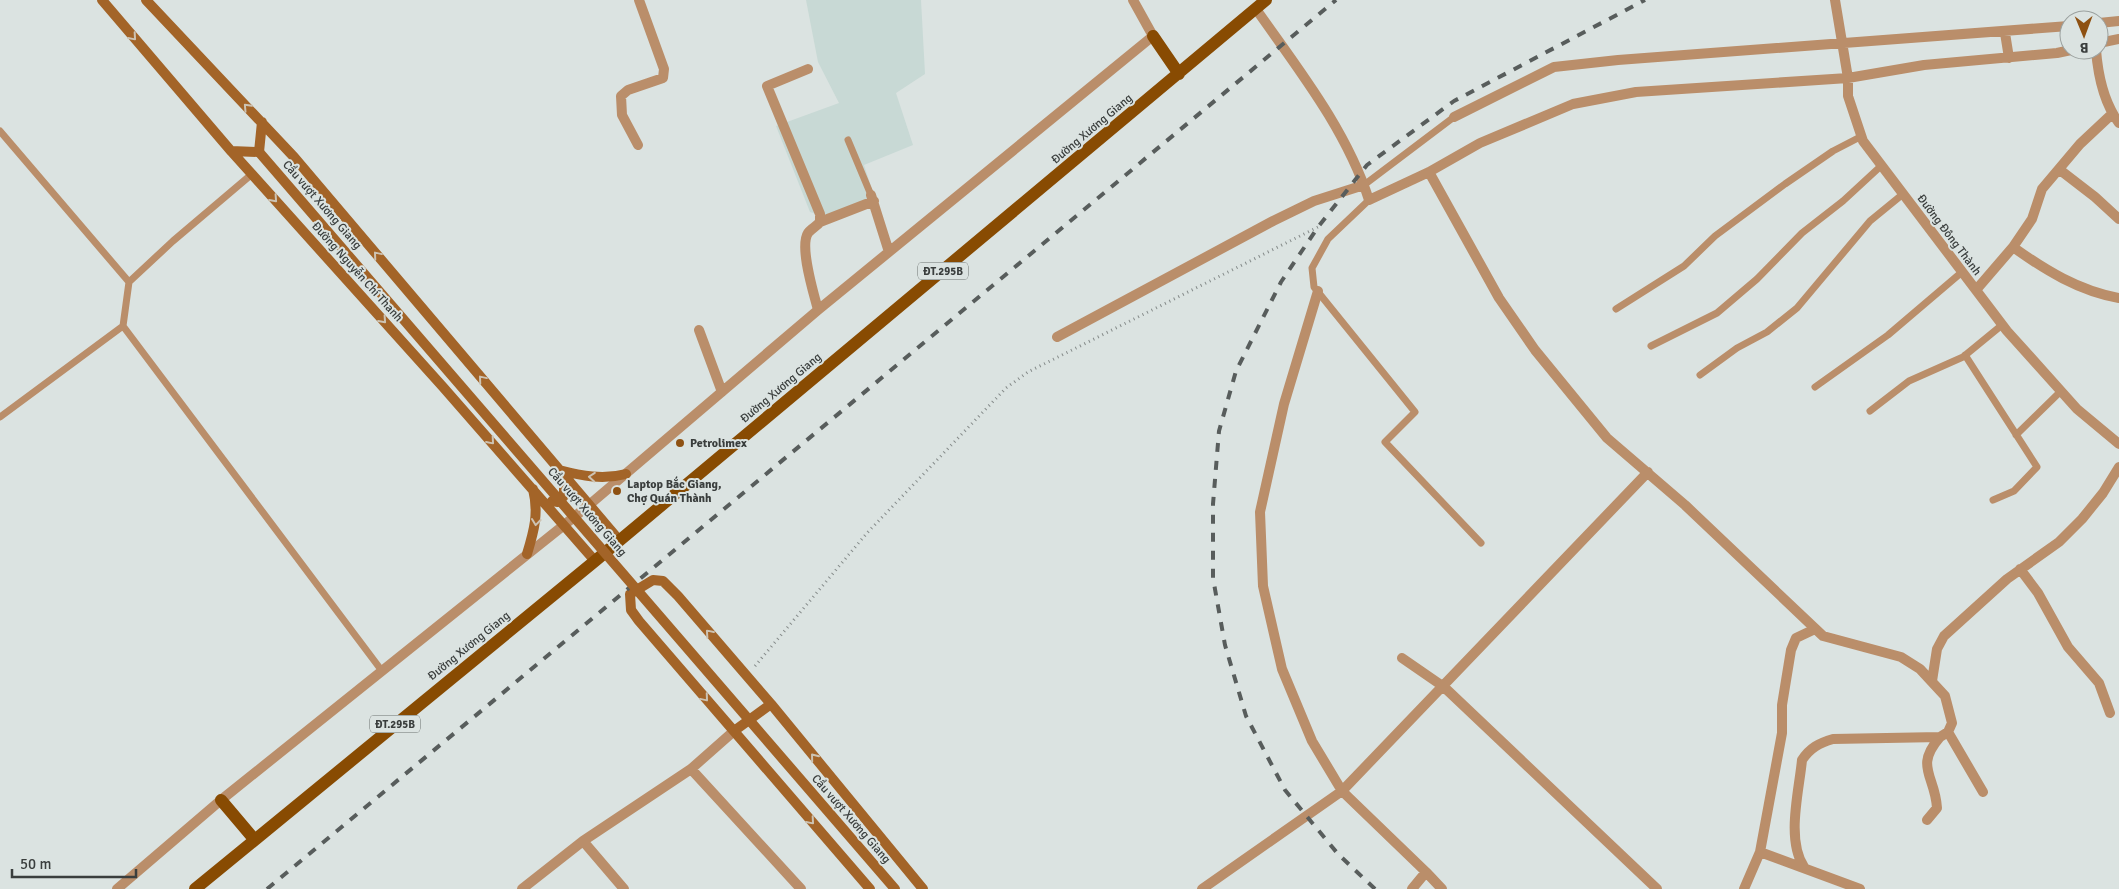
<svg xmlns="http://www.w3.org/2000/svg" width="2119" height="889" font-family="Signika,sans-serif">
<rect width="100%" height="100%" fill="#dbe3e1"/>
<path fill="#c8d9d5" d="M806,0H921L925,74L896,93L913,145L864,165L875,198L826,217L810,212L776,126L839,103L818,62Z"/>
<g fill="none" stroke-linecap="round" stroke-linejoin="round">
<path stroke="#858b8a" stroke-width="3" stroke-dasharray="1 4" stroke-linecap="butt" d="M755,666L867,533L1006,388L1028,372L1318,227"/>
<path stroke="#ba8e6a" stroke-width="7" d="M0,131L129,282L173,241L252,174
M848,140L871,195
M1364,185L1454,117
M1369,200L1328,239L1312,268L1314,287L1415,412L1385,442L1481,543
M129,282L123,326L382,671
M1616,309L1684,266L1715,236L1785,184L1833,151L1862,136
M1651,346L1717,313L1757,279L1802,233L1843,201L1882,165
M1965,355L2037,467L2014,491L1993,500
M1700,375L1737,348L1767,332L1797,308L1870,221L1903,194
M1815,387L1888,335L1962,272
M1870,411L1909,381L1963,357L2002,325
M0,417L123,326
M2016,435L2061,391"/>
<path stroke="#ba8e6a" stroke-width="10" d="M1835,0L1848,78V96L1863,141L2007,331L2077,409L2119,444
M1256,9C1298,69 1346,129 1369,200L1429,172L1480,143L1573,104L1636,92L1848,78L1924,65L2057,53L2071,50
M2099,23L2119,21
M2005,33L2009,58
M2099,43L2119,39
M2096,50C2098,75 2104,103 2119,123
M808,69L767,86L820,214V222C817,226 811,229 808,233C799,247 814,294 818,310
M2112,114L2080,144L2042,189L2032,219L2013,247C2045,270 2079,291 2119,298
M1454,117L1554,67L1618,60L2069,26
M638,145L622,115L621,96L628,90L663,78L664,69L639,0
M2060,170L2095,197L2119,219
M1429,172L1499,298L1535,350L1607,438L1685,505L1823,636L1901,657L1920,669L1945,696L1952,723L1948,732L1940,737L1833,739C1819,743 1810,748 1802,760C1799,792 1786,839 1804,867
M871,195L889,252
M820,222L874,201
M1976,290L2013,247
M1318,291L1284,404L1260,512L1263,586L1282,669L1312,741L1342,791L1426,872
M699,330L722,392
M1057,337L1273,221L1314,201L1364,185
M2020,569L2038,593L2068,647L2099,683L2110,713
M1402,658L1444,687L1657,889
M1932,681L1937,649L1944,636L2007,579L2059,542L2082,519L2103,493L2119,467
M1948,732L1983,792
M691,769L801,889
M1927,820L1937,808C1935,775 1914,767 1940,737
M583,841L624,889
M1760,852L1782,733V705L1791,650L1796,638L1815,629
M117,889L221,800L589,505L818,310L1153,36L1133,0
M522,889L583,841L691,769L734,731
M1202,889L1342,791L1648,472
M1412,889L1426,872L1442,889
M1744,889L1760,852L1860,889"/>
<path stroke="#a36428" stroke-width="10" d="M102,0L231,151L443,387L595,561
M146,0L294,157L619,540
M231,151L259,152L262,122
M559,470C582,476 603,480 626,474
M552,501L558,502L564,496V476
M527,554C534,531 539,513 533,489
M734,731L771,704
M870,889L639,621L631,610L630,594L653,580L663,581L678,596L771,704L923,889"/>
<path stroke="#884b02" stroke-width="12" d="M1153,36L1179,74
M221,800L254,839
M195,889L595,561L1266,0"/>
<path stroke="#585d5c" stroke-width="4" stroke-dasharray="9 9" stroke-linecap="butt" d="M267,889L1336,0
M1375,889L1338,854L1285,790L1246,716L1225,645L1213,578V504L1219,431L1236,371L1281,282L1318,227L1367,165L1454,101L1645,0"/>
<path stroke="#a36428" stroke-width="10" d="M259,152L895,889"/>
</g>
<defs><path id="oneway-chevron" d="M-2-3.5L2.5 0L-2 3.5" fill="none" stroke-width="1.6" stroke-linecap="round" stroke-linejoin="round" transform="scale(1.25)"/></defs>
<g stroke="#cdc3b3">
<use href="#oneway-chevron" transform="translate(133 37) rotate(49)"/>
<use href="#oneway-chevron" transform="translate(247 107) rotate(-133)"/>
<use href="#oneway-chevron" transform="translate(274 199) rotate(48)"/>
<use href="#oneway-chevron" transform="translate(377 255) rotate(-130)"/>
<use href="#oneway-chevron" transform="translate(383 320) rotate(48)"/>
<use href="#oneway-chevron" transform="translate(482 379) rotate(-130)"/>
<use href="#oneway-chevron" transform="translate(491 441) rotate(49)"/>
<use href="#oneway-chevron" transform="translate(592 477) rotate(-176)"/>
<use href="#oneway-chevron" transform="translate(536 522) rotate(97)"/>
<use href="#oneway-chevron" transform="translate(709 633) rotate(-131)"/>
<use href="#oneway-chevron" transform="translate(705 698) rotate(50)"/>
<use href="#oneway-chevron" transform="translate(814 757) rotate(-129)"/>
<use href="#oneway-chevron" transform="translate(811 821) rotate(49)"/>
</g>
<g fill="#8e5112" stroke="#dbe3e1" stroke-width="2">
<circle cx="680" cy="443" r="5"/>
<circle cx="617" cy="491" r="5"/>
</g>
<g text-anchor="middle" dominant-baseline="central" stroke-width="4" stroke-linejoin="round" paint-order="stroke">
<g fill="#dbe3e1" stroke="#6a706e" stroke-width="1">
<rect x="918" y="262.5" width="50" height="17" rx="4"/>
<rect x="370" y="715.5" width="50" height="17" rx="4"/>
</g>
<g font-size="11" font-weight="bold" fill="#3a3e3d">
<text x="943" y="271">ĐT.295B</text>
<text x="395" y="724">ĐT.295B</text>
</g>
<g font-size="12" fill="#3a3e3d" stroke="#dbe3e1">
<text transform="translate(1092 129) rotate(-40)">Đường Xương Giang</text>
<text transform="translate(322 205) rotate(49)">Cầu vượt Xương Giang</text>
<text transform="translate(1949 235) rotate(53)">Đường Đông Thành</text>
<text transform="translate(357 272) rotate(48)">Đường Nguyễn Chí Thanh</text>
<text transform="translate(781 388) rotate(-40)">Đường Xương Giang</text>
<text transform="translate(587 512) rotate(49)">Cầu vượt Xương Giang</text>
<text transform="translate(469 646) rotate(-39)">Đường Xương Giang</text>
<text transform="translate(851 819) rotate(49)">Cầu vượt Xương Giang</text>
</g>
<g font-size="12" font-weight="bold" fill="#3a3e3d" stroke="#dbe3e1" text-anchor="start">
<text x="690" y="443">Petrolimex</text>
<text x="627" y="484">Laptop Bắc Giang,<tspan x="627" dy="14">Chợ Quán Thành</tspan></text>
</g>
</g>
<g transform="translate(2084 35) rotate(179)"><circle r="24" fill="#dbe3e1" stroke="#9ba19f"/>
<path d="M0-4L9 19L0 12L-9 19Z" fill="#8e5112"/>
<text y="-8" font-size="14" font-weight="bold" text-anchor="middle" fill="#3a3e3d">B</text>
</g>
<path d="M12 869v8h124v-8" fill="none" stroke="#3a3e3d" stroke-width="2.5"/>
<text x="20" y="869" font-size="15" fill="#3a3e3d" stroke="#dbe3e1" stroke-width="4" paint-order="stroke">50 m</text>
</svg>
